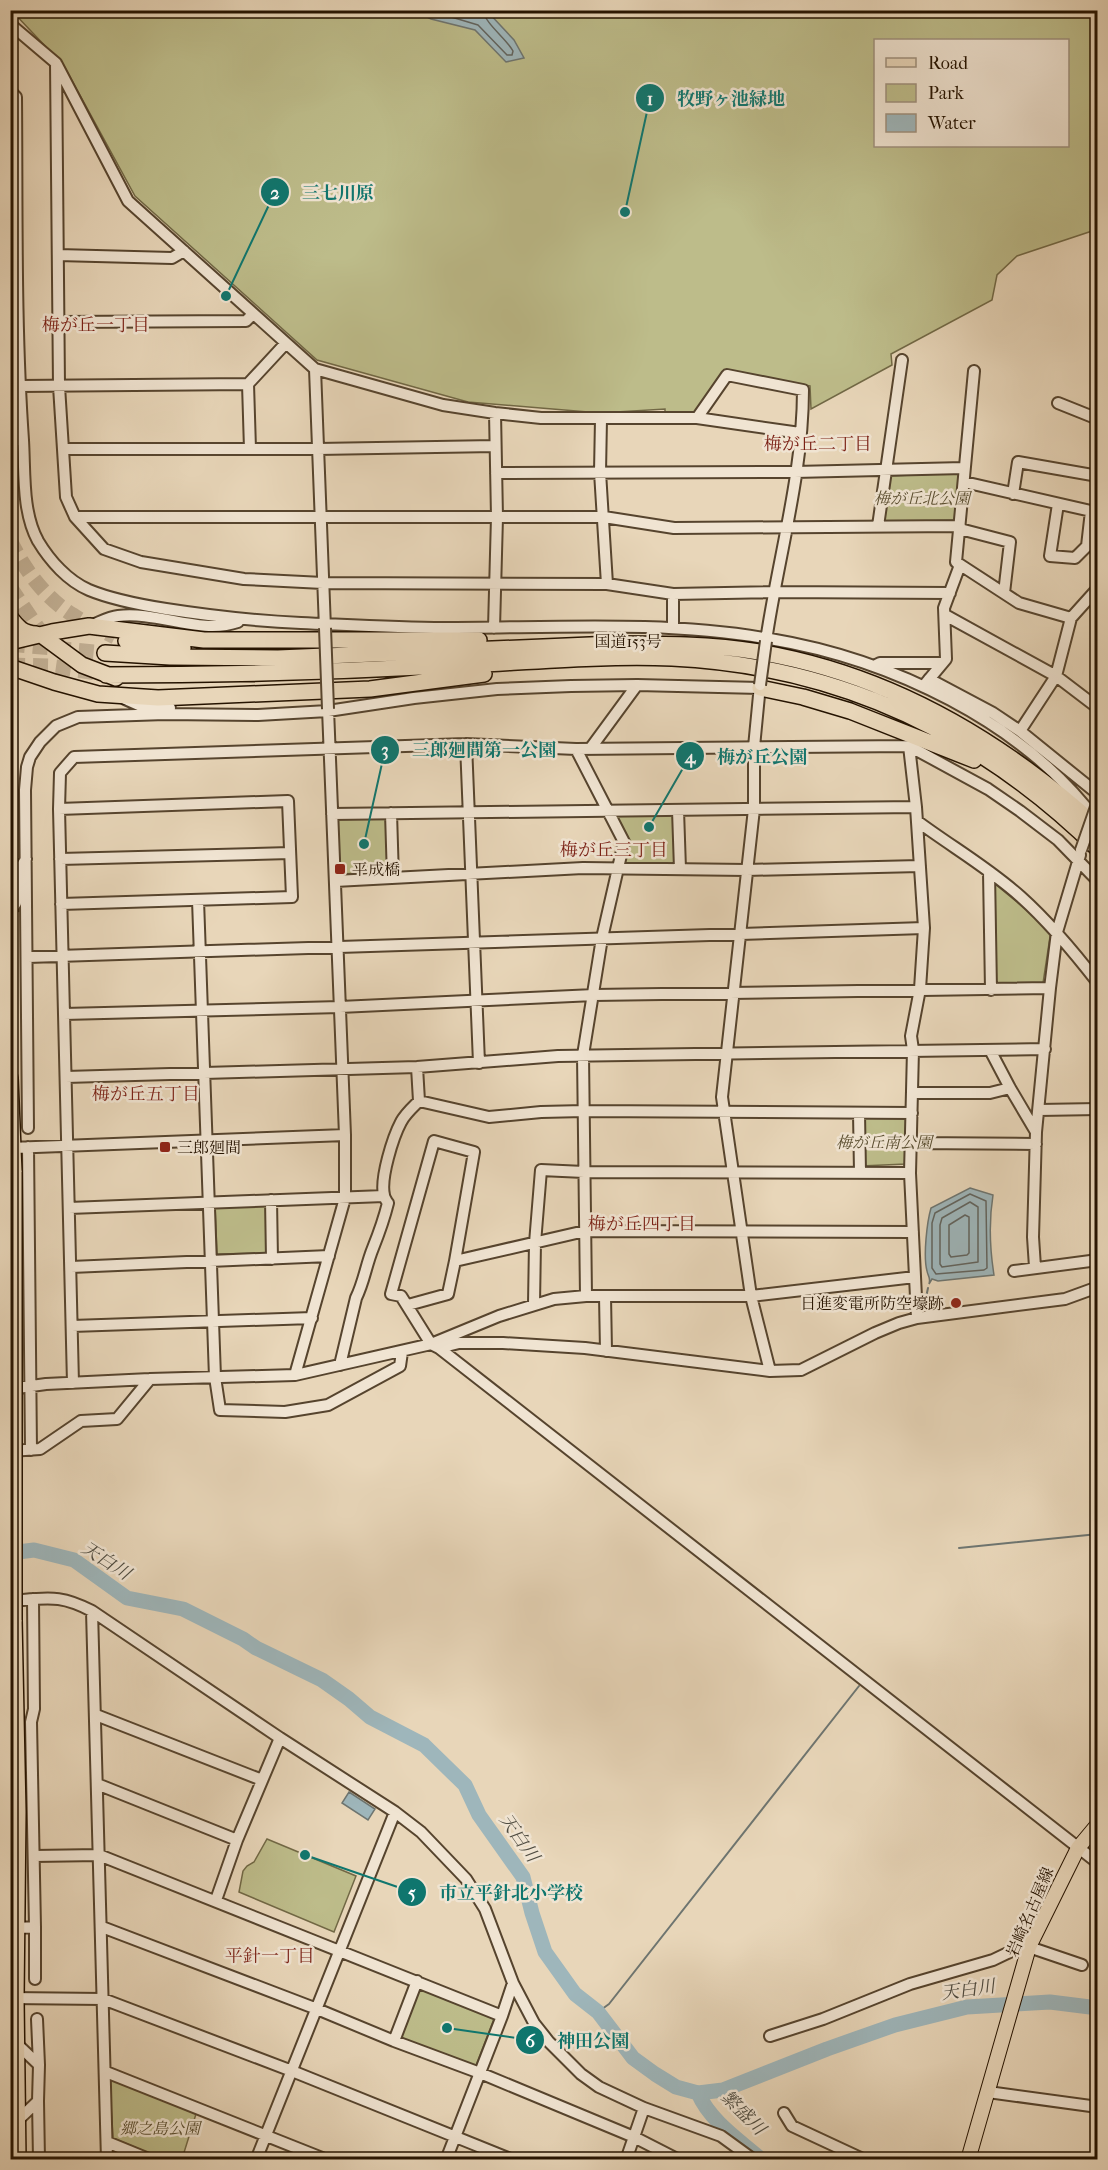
<svg xmlns="http://www.w3.org/2000/svg" width="1108" height="2170" font-family="'IM FELL French Canon','Noto Serif JP',serif">
<rect width="100%" height="100%" fill="#e8d6b9"/>
<filter id="stains"><feTurbulence type="fractalNoise" baseFrequency=".00333" numOctaves="4"/><feColorMatrix values="0 0 0 0 .2 0 0 0 0 .09 0 0 0 0 .02 0 0 0 .5 -.17"/></filter>
<radialGradient id="worn" r=".72"><stop offset=".6" stop-color="#630" stop-opacity="0"/><stop offset="1" stop-color="#630" stop-opacity=".3"/></radialGradient>
<path fill="#bdbc8a" stroke="#716845" stroke-width="1.5" fill-rule="evenodd" d="M12,11H1097V227L1092,231L1017,256L997,275L992,300L891,354L892,365L811,409L810,386L726,373L695,413L665,415V409L600,413L468,402L317,360L135,196L64,66ZM876,40H1068V146H876Z
M959,473L956,520L883,522L889,476Z
M614,811H676L678,867L625,865L623,863Z
M389,815L391,872L338,874L336,816Z
M995,884L1051,930L1043,983H996Z
M866,1116L906,1117L909,1120L906,1164L861,1166V1119Z
M268,1203L270,1253L217,1254L215,1205Z
M267,1839L356,1876L334,1932L239,1892L243,1871L247,1866L254,1862Z
M419,1987L494,2019L475,2068L399,2038Z
M109,2076L196,2114L182,2159H163L113,2138Z"/>
<path fill="#9eb6bb" stroke="#6e7570" stroke-width="1.5" d="M415,11H487L514,40L524,58L506,62L475,30L431,19Z
M970,1188L993,1195C989,1220 990,1250 994,1275L938,1281L932,1279L929,1284C931,1277 928,1277 927,1271C923,1256 927,1222 931,1208Z
M349,1792L375,1809L368,1820L342,1803Z"/>
<g fill="none" stroke-linecap="round" stroke-linejoin="round">
<path stroke="#62645e" stroke-width="1.5" d="M428,10L478,25L507,55H512L513,51C506,38 485,24 483,10
M970,1194L986,1201L987,1268L984,1270L936,1274L932,1268V1223L935,1213Z
M970,1202L978,1207V1262L942,1267L940,1264V1225L942,1218Z
M965,1215L969,1217V1253L967,1255L951,1257L949,1254V1225Z"/>
<path stroke="#6e7570" stroke-width="2" d="M924,1307L928,1288
M959,1548L1098,1534
M598,2012L609,2004L859,1686"/>
<path stroke="#9eb6bb" stroke-width="15" d="M10,1553L34,1550L74,1560L127,1598L183,1609L243,1639L256,1648L322,1680L349,1699L370,1717L424,1745L465,1785L479,1815L523,1877L532,1913L545,1952L575,1994L598,2012L633,2058L655,2074L676,2087L698,2093L723,2090L827,2049L895,2025L967,2007L1050,2002L1098,2008
M698,2093C710,2121 739,2140 762,2160"/>
<path stroke="#c1af94" stroke-width="15" stroke-dasharray="15 8" stroke-linecap="butt" d="M10,540C24,569 45,598 73,615C86,624 101,630 115,637
M10,587L44,637
M10,644L105,653
M10,665L49,666L97,673"/>
<g stroke="#56442e" stroke-width="14">
<path id="minor" d="M10,24L56,63L128,201L315,369L325,628
M56,63L59,386L66,497L75,517L104,549L141,562L244,579L323,583L607,584L673,594
M10,91L16,97C17,211 15,326 23,440C25,473 22,512 38,541C50,561 68,581 89,590C113,600 141,605 166,609C211,616 255,621 301,623C348,625 396,628 444,628C553,628 662,620 770,639C890,659 1022,721 1096,820
M58,255L172,258L184,251
M59,322L246,321L253,314
M315,369L443,405L495,413L541,418H697L800,433
M974,371L956,562L1019,603L1071,618
M248,384L250,449
M20,386L248,384L286,343
M1058,403L1098,419
M697,418L727,375L803,390C803,475 778,558 766,641
M601,419L600,472L607,584
M10,449L14,442V416L17,413
M63,449H318L495,446
M496,473L795,472L964,468
M964,482L1091,511L1087,546L1075,558L1050,556L1058,504
M1013,494L1018,462L1098,476
M75,517H604L674,528L960,526
M878,526L902,360
M960,529L1010,542L1004,593
M945,615L1056,676L1098,708
M92,625C100,622 109,617 118,616C158,611 200,635 238,622
M673,627V594L774,592L950,593
M494,628L497,517L495,413
M874,666L880,663H941
M929,679L993,713L1020,731L1098,794
M926,683L946,659L944,608L960,565
M760,685L754,747V809L722,1097L751,1296L770,1371
M125,699L143,707L170,708
M1020,731L1056,676L1071,618L1098,588
M466,744L479,1063
M909,746L916,807L924,928L920,989L911,1036L913,1050L910,1173L917,1318
M576,749L624,842L602,938L583,1055L586,1296
M590,749L637,685L760,688
M59,809L288,801L292,897L61,904
M678,810L680,869
M391,813L393,878
M332,814L916,807
M917,821C952,847 989,868 1021,897C1050,923 1074,952 1098,983
M60,859L290,853
M989,872L991,990
M335,881L583,868L747,870L920,866
M198,900L215,1377L220,1410L285,1412L328,1405L400,1366L402,1352
M10,912L16,903V875L26,859
M28,957L924,928
M64,1014L340,1007L594,995L1050,988
M990,1050L1010,1088L1036,1132
M66,1077L417,1067L558,1056L1045,1049
M912,1093H990L1010,1088
M419,1101L489,1117L541,1112L584,1111L912,1113
M1039,1110L1098,1109
M859,1113L860,1172
M28,1128L25,790L27,767L30,757L40,742L56,726L78,717L165,714L258,715L328,711L414,698L497,689L571,686L637,685
M911,1143L1036,1144
M28,1147L31,1450
M10,1148L345,1135
M271,1200L272,1259
M69,1208L384,1196
M1096,1260L1098,1245
M455,1261L585,1231L913,1232
M71,1267L329,1256
M1035,1267L1033,1237L1036,1132L1050,988L1057,932L1080,855
M1014,1271L1098,1260
M605,1296L606,1351
M534,1304L535,1243L541,1170L584,1172L910,1173
M408,1305L448,1294L455,1261L474,1152L434,1141L391,1294L401,1296L431,1344L439,1348L1098,1863
M72,1326L312,1318
M439,1348L459,1343H503L585,1348L770,1371L801,1370L875,1333L899,1323L917,1318L1065,1299L1098,1287
M340,1365L356,1298C364,1282 366,1265 373,1248C379,1233 384,1219 388,1203C387,1202 384,1197 384,1195C380,1178 393,1137 401,1122C405,1114 412,1108 419,1101L417,1067
M295,1375L345,1198V1135L328,709
M73,1383L59,809L60,773L74,757L466,744L576,749L909,746L988,789L1020,811L1058,840L1098,881
M10,1389L46,1384L150,1379L295,1375L431,1344L499,1316L554,1299L586,1296H751L915,1277
M10,1451L40,1449L81,1421L117,1419L150,1379
M23,1600C53,1597 65,1597 92,1611L280,1738L395,1812L421,1832L466,1879L485,1909L513,1983L534,2023L549,2042L581,2074L599,2087L644,2108L721,2136L754,2160
M92,1611L107,2160
M96,1715L262,1780
M97,1784L237,1840
M34,1856L99,1855L502,2016
M216,1900L237,1840L280,1738
M35,1927V1979
M102,1927L317,2009L394,2041L480,2073L634,2137L679,2160
M17,1928L35,1927L31,1722L34,1709L33,1599
M10,1998L103,1999L292,2071L513,2160
M37,2019L39,2065
M770,2036L823,2019L910,1984L993,1960L1016,1949L1029,1947L1082,1965
M394,2041L417,1981
M17,2044L39,2065L38,2101L18,2120
M106,2072L327,2160
M988,2092L1098,2107
M38,2101L39,2160
M784,2113L792,2126L865,2160
M107,2142L151,2160
M256,2160L395,1812
M446,2160L502,2016L513,1983
M626,2160L644,2108"/>
</g>
<g stroke="#251300" stroke-width="16">
<path id="major" d="M968,2160L1029,1947L1078,1848L1098,1824"/>
</g>
<g stroke="#251300" stroke-width="18">
<path id="highway" d="M10,617C18,628 23,633 36,634
M44,637L82,665L116,678
M126,641L183,648
M10,642L52,632L89,626L204,640H479
M105,653L170,657L278,658L613,644C662,644 711,644 759,652C888,674 1002,740 1098,828
M10,667L54,682L98,694L158,698L370,689L484,674
M106,675C218,675 329,672 442,666C518,663 596,655 672,658C839,666 980,733 1098,849
M760,688L803,697L850,711L974,760
M10,1078L14,1172
M14,1620L18,1812L16,1998L18,2160"/>
</g>
<use href="#minor" stroke="#f0e4d2" stroke-width="10"/>
<use href="#major" stroke="#e8d6b9" stroke-width="14"/>
<use href="#highway" stroke="#e8d6b9" stroke-width="15"/>
<g stroke="#56442e" stroke-width="14" stroke-linecap="butt">
<path id="minor-bridge" d="M325,628L328,709
M760,685L766,641
M1081,850L1097,804"/>
</g>
<g stroke="#251300" stroke-width="18" stroke-linecap="butt">
<path id="highway-bridge" d="M14,1620V1172"/>
</g>
<use href="#minor-bridge" stroke="#f0e4d2" stroke-width="10"/>
<use href="#highway-bridge" stroke="#e8d6b9" stroke-width="15"/>
</g>
<g fill="#8f2418" stroke="#f0e4d2" stroke-width="2">
<rect x="334" y="863" width="12" height="12" rx="3"/>
<rect x="159" y="1141" width="12" height="12" rx="3"/>
<circle cx="956" cy="1303" r="6"/>
</g>
<g text-anchor="middle" dominant-baseline="central" stroke-width="5" stroke-linejoin="round" paint-order="stroke">
<g font-size="16" font-style="italic" fill="#5a4e30" stroke="#f0e4d2">
<text x="922" y="498">梅が丘北公園</text>
<text x="884" y="1142">梅が丘南公園</text>
<text x="160" y="2128">郷之島公園</text>
</g>
<g font-size="16" fill="#251300" stroke="#f0e4d2">
<text x="628" y="641">国道153号</text>
<text transform="translate(1030 1912) rotate(-67)">岩崎名古屋線</text>
</g>
<g font-size="16" fill="#251300" stroke="#f0e4d2" text-anchor="start">
<text x="352" y="869">平成橋</text>
<text x="177" y="1147">三郎廻間</text>
<text x="944" y="1303" text-anchor="end">日進変電所防空壕跡</text>
</g>
<g font-size="18" fill="#7a1f14" stroke="#f0e4d2">
<text x="96" y="325">梅が丘一丁目</text>
<text x="818" y="444">梅が丘二丁目</text>
<text x="614" y="850">梅が丘三丁目</text>
<text x="146" y="1094">梅が丘五丁目</text>
<text x="642" y="1224">梅が丘四丁目</text>
<text x="270" y="1956">平針一丁目</text>
</g>
<g font-size="18" font-style="italic" fill="#4f4c41" stroke="#f0e4d2">
<text transform="translate(106 1561) rotate(33)">天白川</text>
<text transform="translate(519 1838) rotate(55)">天白川</text>
<text transform="translate(968 1990) rotate(-8)">天白川</text>
<text transform="translate(743 2113) rotate(45)">繁盛川</text>
</g>
</g>
<path fill="none" stroke="#0f766e" stroke-width="2" d="M625 212L650 98M226 296L275 192M364 844L385 750M649 827L690 756M305 1855L412 1892M447 2028L530 2040"/>
<g fill="#0f766e" stroke="#f0e4d2" stroke-width="2">
<circle cx="625" cy="212" r="6"/>
<circle cx="226" cy="296" r="6"/>
<circle cx="364" cy="844" r="6"/>
<circle cx="649" cy="827" r="6"/>
<circle cx="305" cy="1855" r="6"/>
<circle cx="447" cy="2028" r="6"/>
<circle cx="650" cy="98" r="15"/>
<circle cx="275" cy="192" r="15"/>
<circle cx="385" cy="750" r="15"/>
<circle cx="690" cy="756" r="15"/>
<circle cx="412" cy="1892" r="15"/>
<circle cx="530" cy="2040" r="15"/>
</g>
<g font-size="18" text-anchor="middle" font-weight="bold" fill="#fff">
<text x="650" y="105">1</text>
<text x="275" y="199">2</text>
<text x="385" y="756">3</text>
<text x="690" y="763">4</text>
<text x="412" y="1899">5</text>
<text x="530" y="2047">6</text>
</g>
<g font-size="18" text-anchor="middle" font-weight="bold" fill="#0f766e" stroke="#f0e4d2" stroke-width="5" stroke-linejoin="round" paint-order="stroke">
<text x="731" y="105">牧野ヶ池緑地</text>
<text x="338" y="199">三七川原</text>
<text x="484" y="756">三郎廻間第一公園</text>
<text x="762" y="763">梅が丘公園</text>
<text x="511" y="1899">市立平針北小学校</text>
<text x="593" y="2047">神田公園</text>
</g>
<rect width="1108" height="2170" fill="none" stroke="#e8d6b9" stroke-width="36"/>
<rect x="12" y="12" width="1084" height="2146" fill="none" stroke="#251300" stroke-width="3"/>
<rect x="18" y="18" width="1072" height="2134" fill="none" stroke="#251300" stroke-width="1.5"/>
<rect x="874" y="39" width="195" height="108" fill="#f0e4d2" stroke="#9f907e" stroke-width="1.5"/>
<rect x="886" y="58" width="30" height="9" fill="#e8d6b9" stroke="#9f907e" stroke-width="1.5"/>
<text x="928" y="69" font-size="18" fill="#251300">Road</text>
<rect x="886" y="84" width="30" height="18" fill="#bdbc8a" stroke="#9f907e" stroke-width="1.5"/>
<text x="928" y="99" font-size="18" fill="#251300">Park</text>
<rect x="886" y="114" width="30" height="18" fill="#9eb6bb" stroke="#9f907e" stroke-width="1.5"/>
<text x="928" y="129" font-size="18" fill="#251300">Water</text>
<rect width="100%" height="100%" filter="url(#stains)"/>
<rect width="100%" height="100%" fill="url(#worn)"/>
</svg>
